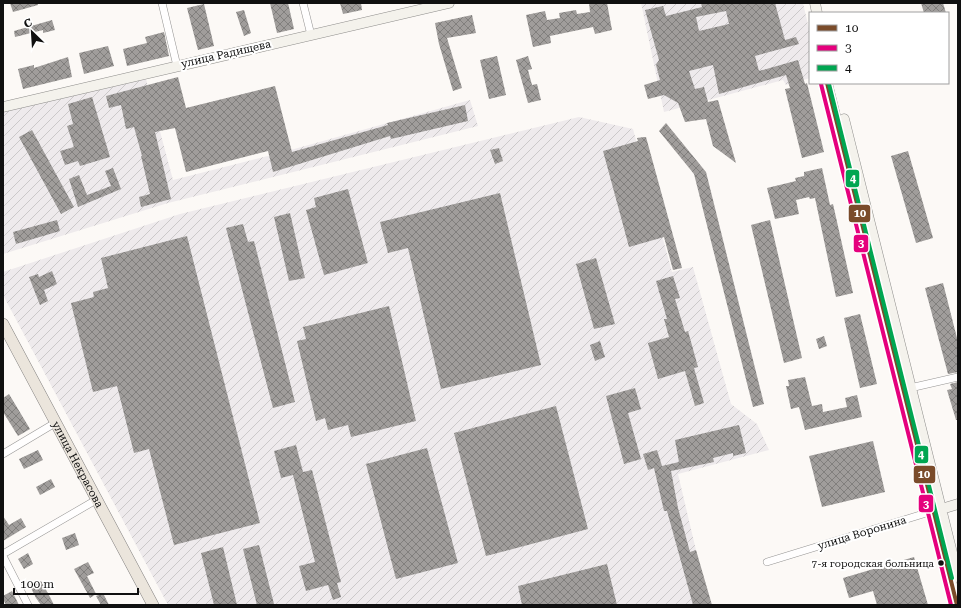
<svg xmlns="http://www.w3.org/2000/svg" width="961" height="608" font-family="'Roboto Serif',serif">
<defs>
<pattern id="industrial-furrows" width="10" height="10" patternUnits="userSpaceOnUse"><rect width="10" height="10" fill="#eeeaec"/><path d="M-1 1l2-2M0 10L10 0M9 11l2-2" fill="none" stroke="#cbc8c9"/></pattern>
<pattern id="building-cross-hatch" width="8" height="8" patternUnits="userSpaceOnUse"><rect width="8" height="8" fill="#a09d9b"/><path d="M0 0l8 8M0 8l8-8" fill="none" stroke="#817f7d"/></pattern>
</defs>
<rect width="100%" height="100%" fill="#fcf9f6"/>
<path fill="url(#industrial-furrows)" d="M641,3H803L810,33V78L786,85L783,80L664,112Z
M146,79L173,180L287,151L470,100L478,126L168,203L3,254V111Z
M579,117L633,129L672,272L693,267L731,404L757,424L769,450L678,474L709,605H168L3,295V272L180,214Z"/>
<path fill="url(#building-cross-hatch)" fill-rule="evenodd" d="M10,3H38V5L13,12Z
M270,3H288L294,29L277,33Z
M340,3H361L362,10L343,14Z
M589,3H607L612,30L595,34L593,27L550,36L551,43L533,47L526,15L545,11L547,20L560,18L559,13L576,10L577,14L590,12Z
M701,3H775L785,40L796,37L799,44L755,56L759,71L798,60L805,84L807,83L824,152L802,158L785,89L790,88L786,75L719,94L713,65L689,71L695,89L704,87L708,102L718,100L736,163L713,146L706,119L685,122L678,103L664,95L648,99L644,85L660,80L656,65L659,60L645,10L663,6L666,16L702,7ZM726,11L729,24L699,31L696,17Z
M921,3H943L946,13H924Z
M204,4L214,46L198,50L187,8Z
M244,10L251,33L244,36L236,12Z
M472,15L476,33L447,38L462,88L453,91L439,44L435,23Z
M52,20L55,30L43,33V30L15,37L14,31Z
M164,32L169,56L127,66L123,49L147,43L145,37Z
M108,46L114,66L84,74L79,53Z
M497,56L506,95L489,99L480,60Z
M528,56L532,69L528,70L532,85L537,84L541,100L528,103L516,60Z
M68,57L72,77L23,89L18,69L34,65V68Z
M178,77L186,108L275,86L292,152L388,125L387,123L465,105L468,121L391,139L390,136L273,172L268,151L186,172L175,128L155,132L171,199L141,207L139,197L150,194L141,156H142L134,127L126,129L121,105L109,108L106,96Z
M92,97L110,157L80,166L78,161L65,165L60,151L74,147L67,126L73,124L68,104Z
M666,123L706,172L764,404L753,407L694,174L659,131Z
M32,130L74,207L61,214L19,137Z
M644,137H646L682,268L673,270L664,237L629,247L603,151L638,141L637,138Z
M499,148L503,161L495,164L490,150Z
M908,151L933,238L916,243L891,156Z
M113,168L121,189L78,207L69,179L79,175L87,195L111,186L105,171Z
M822,168L830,205L833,204L853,293L836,297L815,198L810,199L809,197L796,200L799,214L775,219L767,188L796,181L795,178L804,176V172Z
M348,189L368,263L324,275L306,210L316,207L314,198Z
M500,193L541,365L441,389L408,248L388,253L380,222Z
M290,213L305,278L289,281L274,217Z
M57,220L60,231L16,244L13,232Z
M770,220L802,358L784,363L751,225Z
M243,224L248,242L254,241L295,402L273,408L226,228Z
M187,236L260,523L174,545L149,449L134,453L117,386L93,392L71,303L94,297L93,292L108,288L101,258Z
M596,258L615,324L594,329L576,264Z
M52,271L57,284L44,290L48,301L40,305L29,277L38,274L39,277Z
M673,276L680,298L675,299L685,332L688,331L698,367L694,368L704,403L695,406L685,371L658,379L648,343L669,337L664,319H667L656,281Z
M943,283L958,342V372L948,374L925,288Z
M389,306L416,421L351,437L348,425L328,430L325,418L316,421L297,341L306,339L303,327Z
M860,314L877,384L860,388L844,318Z
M824,336L827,346L819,349L816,339Z
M600,341L605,357L595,361L590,345Z
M805,377L812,406L822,404L823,412L847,407L845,398L857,395L862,417L805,430L799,407L791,409L786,386H789L788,380Z
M958,382V420H956L947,390L952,389L950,384Z
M635,388L641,409L628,413L641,459L624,464L606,396Z
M9,394L30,429L18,436L3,412V398Z
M556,406L588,529L486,556L454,433Z
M739,425L746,453L733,456V453L713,458L714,462L671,471L678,508L690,552L696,550L712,605H693L667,511H664L654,468L648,470L643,454L657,450L662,466L679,462L675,440Z
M873,441L885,492L822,507L809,456Z
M296,445L303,472L312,470L341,582L337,583L341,597L333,600L328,585L306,591L299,566L315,562L293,475L281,478L274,451Z
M427,448L458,563L396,579L366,464Z
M38,450L43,460L24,469L19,459Z
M51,479L55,487L40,495L36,487Z
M3,516L9,525L21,518L26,527L3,541Z
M75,533L79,545L66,550L62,538Z
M259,545L274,604L269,605H257L243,549Z
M223,547L237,605H214L201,553Z
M28,553L33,564L24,569L18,559Z
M914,557L928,605H877L873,591L849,598L843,578Z
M88,562L94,573L87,576L96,594L90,598L74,569Z
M607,564L617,605H522L518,586Z
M41,581L50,597L54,605H41L36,598L30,586Z
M12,591L19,605H6L3,599V596Z
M103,593L109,605H101L96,596Z"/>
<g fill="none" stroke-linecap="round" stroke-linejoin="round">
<g stroke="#969594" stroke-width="8">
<path id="street" d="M162,3L177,66
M303,3L311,35
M910,388L958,377
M3,454L55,423
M3,554L96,500
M3,556L28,605
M767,562L933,511"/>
</g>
<g stroke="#8d8c8a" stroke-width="11">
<path id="secondary" d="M815,3L817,13
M827,83L957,605
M3,107L449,3
M844,119L958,577
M935,511L958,504"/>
</g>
<g stroke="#848281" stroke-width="12">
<g id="primary">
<path id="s1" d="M3,324L153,605"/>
</g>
</g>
<use href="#street" stroke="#fffefe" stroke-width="7"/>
<use href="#secondary" stroke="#f4f2ec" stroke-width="10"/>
<use href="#primary" stroke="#ebe5dc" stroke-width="11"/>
<g stroke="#fff" stroke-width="7">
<path id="bus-1" d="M827,83L957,605"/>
</g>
<g stroke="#fff" stroke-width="7">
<path id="bus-2" d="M821,84L951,605"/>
</g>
<g stroke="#fff" stroke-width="7">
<path id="bus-3" d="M829,84L952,578"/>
</g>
<use href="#bus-1" stroke="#7a4b2a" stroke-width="4"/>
<use href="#bus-2" stroke="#e5007d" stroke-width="4"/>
<use href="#bus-3" stroke="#00a651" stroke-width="4"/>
</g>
<circle fill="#101010" stroke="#fff" stroke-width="1.5" cx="941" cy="563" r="3.5"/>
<g text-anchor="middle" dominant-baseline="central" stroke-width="4" stroke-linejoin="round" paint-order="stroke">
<g font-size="10" fill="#101010" stroke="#fff" text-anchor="end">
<text x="934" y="563">7-я городская больница</text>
</g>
<g font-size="11" fill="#101010" stroke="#fff">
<text transform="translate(226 54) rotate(-13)">улица Радищева</text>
<text stroke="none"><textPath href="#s1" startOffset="159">улица Некрасова</textPath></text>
<text transform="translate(862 533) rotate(-17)">улица Воронина</text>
</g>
</g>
<g stroke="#fff" stroke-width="1.5">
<rect x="845" y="169" width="15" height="19" rx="4" fill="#00a651"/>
<rect x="848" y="204" width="23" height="19" rx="4" fill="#7a4b2a"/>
<rect x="853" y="234" width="16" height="19" rx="4" fill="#e5007d"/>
<rect x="914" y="445" width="15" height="19" rx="4" fill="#00a651"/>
<rect x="913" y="465" width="23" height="19" rx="4" fill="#7a4b2a"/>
<rect x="918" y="494" width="16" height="19" rx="4" fill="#e5007d"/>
</g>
<g font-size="11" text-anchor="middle" font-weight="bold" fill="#fff">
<text x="853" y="182">4</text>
<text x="860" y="217">10</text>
<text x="861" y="247">3</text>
<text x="921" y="458">4</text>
<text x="924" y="478">10</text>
<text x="926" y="508">3</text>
</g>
<rect width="961" height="608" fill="none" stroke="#101010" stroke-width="8"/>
<rect x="809" y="12" width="140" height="72" fill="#ffffff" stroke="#9f9f9f"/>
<rect x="817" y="25" width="20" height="6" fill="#7a4b2a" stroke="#9f9f9f"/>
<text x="845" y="32" font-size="12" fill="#101010">10</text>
<rect x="817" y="45" width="20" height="6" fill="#e5007d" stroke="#9f9f9f"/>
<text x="845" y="52" font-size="12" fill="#101010">3</text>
<rect x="817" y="65" width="20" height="6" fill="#00a651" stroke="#9f9f9f"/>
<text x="845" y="72" font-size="12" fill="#101010">4</text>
<g transform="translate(32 32) rotate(335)" stroke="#ffffff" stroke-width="3" paint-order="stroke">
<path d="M0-3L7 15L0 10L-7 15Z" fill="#101010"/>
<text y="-6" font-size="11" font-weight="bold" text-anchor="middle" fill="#101010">С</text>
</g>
<path d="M14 588v6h124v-6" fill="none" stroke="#101010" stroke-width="2"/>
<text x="20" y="588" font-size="12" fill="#101010" stroke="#ffffff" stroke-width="3" paint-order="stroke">100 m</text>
</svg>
